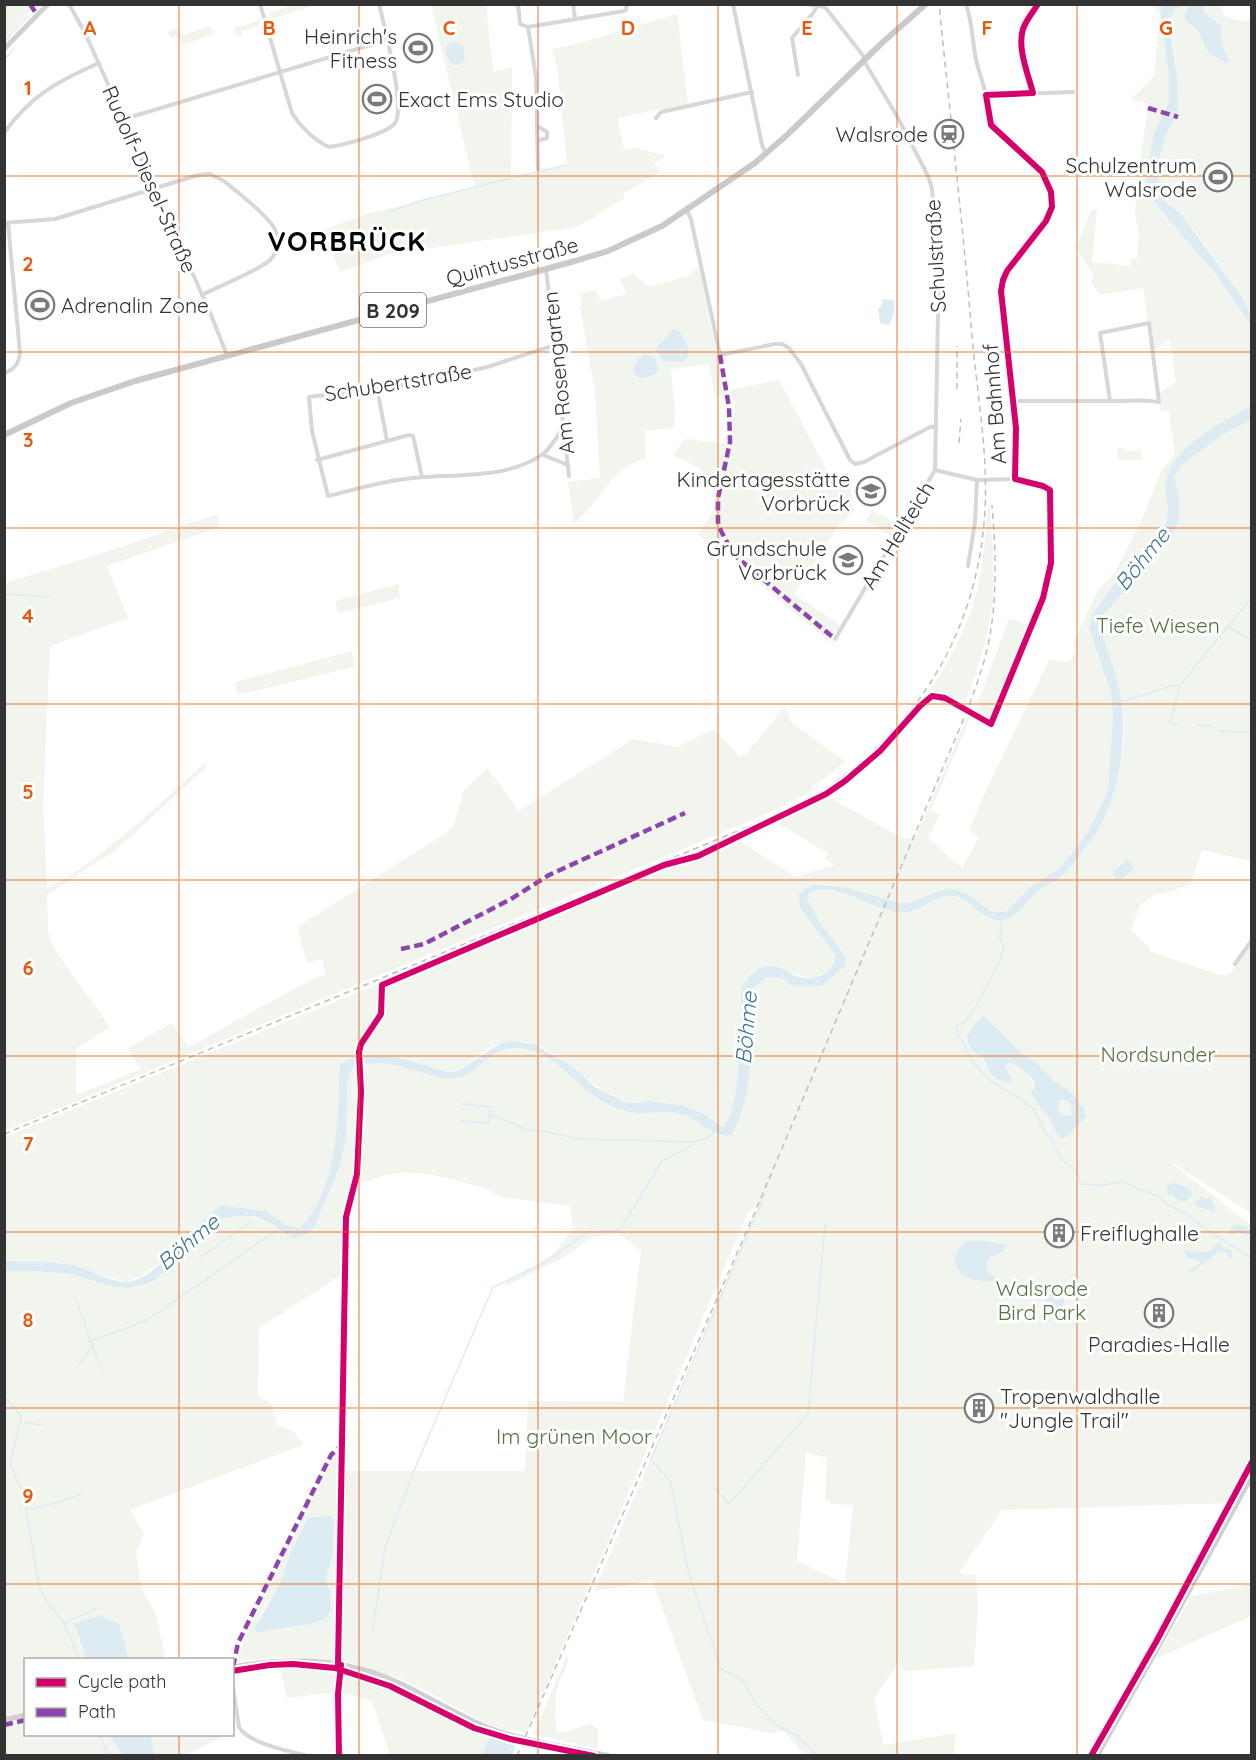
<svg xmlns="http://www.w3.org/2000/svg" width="1256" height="1760" font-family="Quicksand,sans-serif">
<rect width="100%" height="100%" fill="#fff"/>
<path fill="#f1f5ed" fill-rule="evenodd" d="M294,4L315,5L271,19L269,13Z
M34,5L36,6L30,11L5,39V5L27,6V5Z
M431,5H486L493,72L512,67L511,179L567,165L557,65L552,49L576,44L677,14L688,104L617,118L624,150L637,148L665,156L654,164L660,172L624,193V198L585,223L570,228L390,254L340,272L322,231L366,214L475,188Z
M1152,5H1162L1160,13L1169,76L1168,104L1154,132L1148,190L1160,209L1218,277L1251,326V406L1213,427L1190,444L1165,484L1168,511L1165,526L1149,549L1114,584L1092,615L1089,627L1111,693L1113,716L1108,790L1089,831L1060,868L1005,912L991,911L966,894L938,891L911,903H900L847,888L814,884L798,894L836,956C833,984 803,980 784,969L741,989C740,1016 742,1112 723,1127C715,1125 711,1118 704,1114C690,1108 670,1106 654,1102C644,1100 633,1105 623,1101C584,1087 547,1030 502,1043C486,1047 472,1061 459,1070L447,1072L396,1057L340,1065C339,1118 339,1187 300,1228L286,1225L266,1211L231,1206L196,1226L174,1252L143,1275L125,1282L60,1263L5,1261V1137L410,971L413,974L737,839L796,877L834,865L826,859L828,853L777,823V820L827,796L904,839L916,836L968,715L971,716L931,810L940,814L928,838L962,868L979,837L969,830L981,801L1049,660L1070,662L1076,650L1073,643L1098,590L1114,574L1141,522L1161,471L1175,454L1169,412L1160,410L1158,394L1176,382L1170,340L1152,351L1143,288L1099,295L1091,282L1094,277L1076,248L1092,209L1097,210L1092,262L1130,266L1131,258L1137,259L1139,233L1135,215L1136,195L1148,104L1131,99L1154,76L1160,13Z
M1180,5H1190L1184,16C1191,32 1212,45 1227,54L1222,43V30L1205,13L1203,5H1221L1224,16L1241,21L1251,20V314C1232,280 1208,249 1185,218C1177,208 1164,204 1160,191C1153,168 1163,140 1173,119L1176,120C1179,105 1177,73 1175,58C1172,38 1168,28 1175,7H1178Z
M258,21L259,26L242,31L243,35L236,36L234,28Z
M211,26L214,34L182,45L176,36L170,38L168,32L177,28L182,35Z
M699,267L725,395L715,396L709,364L671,369L675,410L673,428L644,431L646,459C612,465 600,504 574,523L568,482L600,478L595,391L580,307L582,305L580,293L596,290L600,301L627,294L620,279L633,274L649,287L688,276Z
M779,380L831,478L849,473L853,513L840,523L794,594L840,625L830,642L753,578L725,548H713L698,535L713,511L715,494L700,468L673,455L685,439L729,444L736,403L730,395V390Z
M1251,420V861L1202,850L1191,884L1170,892L1155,894L1140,905L1131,930L1150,948L1149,951L1220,975L1229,974L1251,944V1213L1166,1159L1251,1225V1463L1230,1503L1002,1510L959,1573L976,1575L978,1608L974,1666L905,1671L898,1662L874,1699L883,1745L956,1733L954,1755L858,1756L853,1753L848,1756L804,1755L784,1731L772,1733L703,1720L652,1580L594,1592L759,1204L748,1212L526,1733L492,1726L402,1679L342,1660V1471H525L528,1401L623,1402L641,1251L618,1233L591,1238L563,1258L506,1286V1281L554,1254L573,1228L570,1206L501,1197L485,1188L454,1180L434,1175L406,1172L381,1176L359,1184L345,1219L341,1275L259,1328L258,1395L272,1405L277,1425L293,1431L303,1445L130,1510L144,1533L136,1553L142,1590L156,1614L165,1659H129L119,1624L100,1615L74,1624L87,1659L26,1660V1734L109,1735L123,1755H5L4,1271H35L71,1274L113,1287L128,1288L201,1236L216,1220L236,1216H256L272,1224L292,1239L315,1225L340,1166L346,1138L348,1078L352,1068C378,1057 402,1067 428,1074C435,1076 443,1079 450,1079C475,1077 489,1047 514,1046C548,1046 577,1086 602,1102C613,1108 629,1113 642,1113C648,1113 654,1110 660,1110C681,1110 702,1122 718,1136L732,1134L751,990L767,977L822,986L846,957L820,923L806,897L810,892C838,883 870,909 897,912C921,915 934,894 952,896C971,897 980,920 1000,920C1020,919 1027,898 1042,888C1048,884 1056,881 1062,877C1068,871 1074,862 1079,856C1085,847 1093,839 1098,830C1114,801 1126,754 1124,721C1121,687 1109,656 1099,624L1103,615L1163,549L1173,534L1179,520V498L1174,477L1179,467L1225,433ZM984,1016L1022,1053L1030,1059L1086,1118C1077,1127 1069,1132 1058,1136L1048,1116L1031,1093C1039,1078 1021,1065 1007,1063L1005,1066L1011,1077L1008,1083L994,1078L987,1069L970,1029ZM806,1452L827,1458L825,1499L831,1504L853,1505L845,1584L797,1561Z
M1117,448H1125V451H1138L1140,448L1142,460H1118Z
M989,498C991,530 995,562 993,595C990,633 977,671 964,707L941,694L928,695C947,664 967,630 976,595C984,563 986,530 989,498Z
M872,510L896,524L889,535L866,521Z
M217,514L219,527L107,566L128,618L50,646L43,802L47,889C106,857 155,807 204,763L207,767L117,849L47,895L48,932L54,949L110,1027L76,1049V1095L141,1069L128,1049L171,1023L189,1047L312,979L326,975L322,959L307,963L297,927L446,833L454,824L464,790L488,768L519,811L633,739L678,747L714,729L739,756L745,755L785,707L792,723L846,762L811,788L814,790L769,813L5,1131V583L100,554ZM550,872L553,875L514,899L513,896Z
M398,584L400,598L338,613L335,601Z
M1009,618L1031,626L991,717L987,715L985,719L974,713Z
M352,651L354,667L237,695L235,682Z
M1062,1099L1069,1102L1073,1110L1071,1115H1062L1057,1110L1059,1102Z
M339,1450L335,1623L336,1661C301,1656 271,1656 236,1662L249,1628L333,1455ZM334,1520L333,1553L326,1578L330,1591L331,1609L325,1619L310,1624L257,1632L258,1618L282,1579Z
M1251,1584V1616L1155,1659L1192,1596Z
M566,1657L569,1658C566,1670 561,1676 558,1686C553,1700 556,1718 557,1732C570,1734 579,1726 592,1724L598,1729V1749L534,1734Z
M280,1668L337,1670L335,1692L287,1698Z
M343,1675L382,1684L474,1730L490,1733L517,1742L515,1746L507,1742L484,1749L483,1755H390L372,1701L340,1692Z
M223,1734L225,1736L185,1755H154L151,1735Z"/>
<path fill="#ddebf3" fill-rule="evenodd" d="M1162,5H1180L1178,8H1175L1170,21V31L1177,76L1178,111L1166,135L1159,159L1158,177L1160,192L1166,202L1182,215L1237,290L1251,314V326L1218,277L1160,209L1148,190L1146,178L1154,132L1168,104L1169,76L1160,13Z
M1190,5H1203L1205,13L1221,26L1222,43L1229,61L1226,63L1208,52L1199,33L1187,22L1184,16Z
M451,42H457L463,47L465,59L460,65H452L446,54V48Z
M883,299L893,300C897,309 893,317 889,325L880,323L878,308L881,307Z
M674,329C683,331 689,347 689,356L682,362L664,361L656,350L657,347Z
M644,354L654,357L659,369C655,376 644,380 637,377L633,370L637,360Z
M1251,406V420L1225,433L1179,467L1174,477L1179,498V520L1173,534L1163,549L1103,615L1099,624C1106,647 1115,669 1120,693C1128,738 1120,790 1098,830C1093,839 1085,847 1079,856C1074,862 1068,871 1062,877C1056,881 1048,884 1042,888C1027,898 1020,919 1000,920C980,920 971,897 952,896C934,894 921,915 897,912C870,909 838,882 810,892L807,898L820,923L846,957L845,966L822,986H792L784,979L767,977L751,990C750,1038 756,1091 732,1134C716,1141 701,1121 684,1115C670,1110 658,1112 644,1113C631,1114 616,1109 605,1103C581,1091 559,1058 531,1050C488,1038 483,1078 449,1079C442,1079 434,1076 427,1074C401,1067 378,1057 352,1068L348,1078L346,1138L340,1166L315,1225L308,1234L292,1239L272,1224L256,1216H236L216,1220L183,1258L152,1282L128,1288L113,1287L71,1274L35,1271H5V1261C29,1262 54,1260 78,1267C93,1271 110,1282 126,1282C153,1280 179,1243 197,1226C205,1218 213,1212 221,1205L266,1211L286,1225L300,1228C339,1187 338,1118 340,1065L355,1056L396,1057L447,1072H453L459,1070L501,1043L515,1041L536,1045L573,1067L595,1087L624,1102L636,1103L649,1101L683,1106L704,1114L723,1127C742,1112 740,1016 741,989C750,972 763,961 783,969C788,970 791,974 796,976C813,982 834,975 836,956L801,909L798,894L814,884L847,888L900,903H911L938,891L952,889L967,894L991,911L1005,912L1032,886L1060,868L1089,831L1108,790L1113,716L1111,693L1089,627L1092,615L1114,584L1149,549L1165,526L1168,511L1165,484L1168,473L1175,460L1190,444L1213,427Z
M1127,860L1133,865V869L1122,879L1119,880L1113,876V872Z
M984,1016L1022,1053L1038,1064L1053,1081L1072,1093L1085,1111L1086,1118L1063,1139L1058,1136L1048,1116L1032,1096L1031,1093L1035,1085C1031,1074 1019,1065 1008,1063L1005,1066L1011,1077V1082L1008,1083C987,1077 991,1073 982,1056C971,1052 969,1046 967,1036L976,1022ZM1062,1099L1069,1102L1073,1110L1071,1115H1062L1058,1110L1059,1102Z
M1172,1182L1188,1188L1193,1194C1191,1198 1185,1202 1180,1202L1172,1194L1168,1195L1166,1189Z
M1200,1197L1211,1199L1215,1209L1213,1212L1195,1205Z
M1238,1224L1251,1230V1237L1236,1231L1232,1236L1229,1233L1232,1226Z
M969,1241H985L1010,1246L1004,1247V1251L990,1257L987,1262L988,1272L995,1278V1281C985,1282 969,1281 961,1273C950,1264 957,1244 969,1241Z
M1222,1243L1223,1248L1231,1250L1232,1260L1229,1258L1227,1252L1217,1251L1216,1255H1213L1211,1258L1192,1272H1188L1201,1262L1195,1259H1188L1184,1251L1209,1252L1216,1244Z
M1044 1302a10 10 0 1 1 20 0a10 10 0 1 1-20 0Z
M330,1516L334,1520L333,1553L326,1578L330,1591L331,1609L325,1619L310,1624L257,1632L254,1629L282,1579L291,1552L308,1518Z
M100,1615L119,1624L129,1659H87L74,1624Z
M109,1735H151L154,1755H123Z
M490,1738L515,1746L512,1755H483L484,1749Z"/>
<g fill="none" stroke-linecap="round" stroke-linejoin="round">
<path stroke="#ddebf3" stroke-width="1.5" d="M36,8L40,4
M4,42L28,16
M4,60L14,49
M540,171L566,165
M389,212L419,201L536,172
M4,594L52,597
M1229,627L1251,641
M1121,702L1171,686L1180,685
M1178,724L1170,723L1180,685L1252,597
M1198,725L1212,726
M1218,731L1252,732
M1002,920L1000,937L1004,947L1000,961L973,1012L964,1023L957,1025V1032L974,1064L991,1081L1024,1101L1035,1111L1044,1131L1051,1139L1063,1161L1077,1172L1081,1184L1102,1185L1124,1182L1135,1188L1159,1196L1169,1206L1185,1213L1207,1230L1252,1258
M490,1114L528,1130L548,1132L579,1139L694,1142L708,1137L715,1131
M461,1121L489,1123L490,1107L462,1104
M765,1194L651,1459C656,1469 667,1473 671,1484L689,1575L721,1669L742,1680L757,1705L777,1726L796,1735L818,1756
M201,1257L252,1221
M76,1300L102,1372
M91,1341L147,1320L276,1231
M77,1367L93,1346
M4,1396L21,1416L10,1464L23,1493L39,1586L47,1602L64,1623L80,1660
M20,1422L42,1425
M714,1488L729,1504L808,1414L825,1224
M26,1510L56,1503L82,1494
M64,1623L98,1608
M373,1630L385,1548L415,1468L493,1287L539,1266L588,1232L620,1230L662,1161C675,1152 682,1155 694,1142
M99,1734L109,1756"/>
<path stroke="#d7d7d7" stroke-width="4" d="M69,4L86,35L209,310L227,355
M260,4L292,113C300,126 315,141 329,147C343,145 387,134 395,123C406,109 384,25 379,4
M518,4L520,24L528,27L624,11L626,10L627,4
M573,4L575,19
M733,4L762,145L766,153
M805,4L825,7
M966,4C972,21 972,37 975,54C977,68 983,81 986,95C988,104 986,118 992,126C1011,151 1055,167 1052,204C1050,235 1006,256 1002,285L1016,428L1015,479
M825,7L865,58
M528,27L536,77L538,169
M798,75L792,38L814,12L816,7
M1033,93C1028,74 1017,48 1023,29C1026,20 1033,12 1038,4
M986,95L1073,92
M656,118L661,112L752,92
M124,119L387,40
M537,126L547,132V138L537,141
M4,133C30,96 58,81 99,63
M687,211L691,219L720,355L775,344H782L789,348L801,364L850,460L855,464L864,462L930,427H936
M4,223L55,219L198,175L210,174L224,181C238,193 264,212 273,226C280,237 279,251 270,260C260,270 217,287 202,295
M546,269L569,476
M555,345L487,367L419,383L309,397L312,431L328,496C353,490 379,482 405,479C447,473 509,481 544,453C551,447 556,438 561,431L564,430
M4,373C15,369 19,363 20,353L8,223
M377,388L387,441
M1014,401C1047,401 1080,401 1113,401C1128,401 1144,399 1159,402L1149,323L1100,333L1110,401
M543,455L568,465
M317,460L409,435L413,436L422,477
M935,470L977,480L1015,479L1047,487L1051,495V563L1043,598L991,724
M968,566L975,522L977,480
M835,639L935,470L939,261L932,189L928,176L897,116L864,61
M1235,964L1252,940
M232,1681L239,1727C249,1744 290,1751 308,1756
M339,1756L338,1694L341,1665"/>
<path stroke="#d0d0d0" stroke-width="5" d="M4,49L48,4
M232,1667C286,1657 344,1658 395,1681C427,1695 456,1715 489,1728C527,1742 570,1747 610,1756
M4,1720L26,1715
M1097,1756L1160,1644L1252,1476"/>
<path stroke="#cacaca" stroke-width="6" d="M4,435L71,403L135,381L575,261L608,251L662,226L755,163L787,135L883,42L926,4"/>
<path stroke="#bebebe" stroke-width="1.5" stroke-dasharray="6 4.5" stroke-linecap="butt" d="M957,389V346
M959,443L961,419
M4,1134L767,819C787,809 809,800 827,788C923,722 979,625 985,509C988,451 977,393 972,336C963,225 950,115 939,4
M517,1756L758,1205L967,711C974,692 981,673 986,654C998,605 996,555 992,505"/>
<path stroke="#8e44ad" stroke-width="4.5" stroke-dasharray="9 4.5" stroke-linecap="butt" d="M30,4L37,15
M1148,108L1178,117
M720,355L729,407L730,442L718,498V522L721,531L734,555L835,639
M401,949L424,944L511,899L549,875L685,813
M233,1667L238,1643L331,1455L341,1446
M4,1725L26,1720"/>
<g stroke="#fff" stroke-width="10">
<path id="cycleway" d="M232,1671L270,1665L293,1664L335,1668L390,1686L474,1728L510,1739L594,1756
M339,1756L338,1694L341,1665H338L346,1217L357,1174L361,1092L359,1052L361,1044L381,1014L382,985L664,865L698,856L826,794L845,781L880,751L920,706L932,696L945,698L991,724L1043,598L1051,563L1050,490L1043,486L1015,479L1016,428L1001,291L1003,280L1007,271L1046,221L1052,207L1051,192L1042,172L991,125L986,95L1033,93C1028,74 1017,48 1023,29C1026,20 1033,12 1038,4
M1091,1756L1156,1642L1252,1462"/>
</g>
<use href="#cycleway" stroke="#d6006c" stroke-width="6"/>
</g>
<path fill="none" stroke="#e8590c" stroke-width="1.5" stroke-opacity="0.55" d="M179,4V1660M359,4V1756M538,4V1756M718,4V1756M897,4V1756M1077,4V1756M4,176H1252M4,352H1252M4,528H1252M4,704H1252M4,880H1252M4,1056H1252M4,1232H1252M4,1408H1252M4,1584H1252M179,1734V1756"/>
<defs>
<g id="stadium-ring" transform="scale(1.5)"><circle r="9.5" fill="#fff" stroke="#7a7a7a" stroke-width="1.5"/><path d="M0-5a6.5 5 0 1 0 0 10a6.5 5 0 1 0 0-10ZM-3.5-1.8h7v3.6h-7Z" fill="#7a7a7a"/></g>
<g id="station-ring" transform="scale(1.5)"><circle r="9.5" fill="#fff" stroke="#7a7a7a" stroke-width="1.5"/><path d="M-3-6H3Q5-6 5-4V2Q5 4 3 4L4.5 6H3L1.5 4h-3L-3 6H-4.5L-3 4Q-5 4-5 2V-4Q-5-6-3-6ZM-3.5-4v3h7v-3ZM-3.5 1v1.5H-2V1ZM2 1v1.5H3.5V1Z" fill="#7a7a7a"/></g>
<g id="school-ring" transform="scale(1.5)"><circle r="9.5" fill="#fff" stroke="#7a7a7a" stroke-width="1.5"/><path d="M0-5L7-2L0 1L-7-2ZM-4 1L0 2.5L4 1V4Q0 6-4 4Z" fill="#7a7a7a"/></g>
<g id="building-ring" transform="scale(1.5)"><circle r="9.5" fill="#fff" stroke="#7a7a7a" stroke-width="1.5"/><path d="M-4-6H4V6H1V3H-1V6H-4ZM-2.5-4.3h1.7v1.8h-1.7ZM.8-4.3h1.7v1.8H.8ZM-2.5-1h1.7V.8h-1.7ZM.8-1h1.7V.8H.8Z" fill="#7a7a7a"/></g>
</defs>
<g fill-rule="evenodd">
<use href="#stadium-ring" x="418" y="48"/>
<use href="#stadium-ring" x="377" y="99"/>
<use href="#station-ring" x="949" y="134"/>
<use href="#stadium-ring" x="1218" y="177"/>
<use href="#stadium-ring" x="40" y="305"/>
<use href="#school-ring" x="871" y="491"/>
<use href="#school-ring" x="848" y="560"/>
<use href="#building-ring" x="1059" y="1233"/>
<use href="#building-ring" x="1159" y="1313"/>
<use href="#building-ring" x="979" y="1408"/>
</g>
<g text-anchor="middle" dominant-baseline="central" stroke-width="6" stroke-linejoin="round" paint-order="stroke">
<rect fill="#fff" stroke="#707070" stroke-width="1.5" x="360" y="293" width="66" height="34" rx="4.5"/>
<g font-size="20" font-weight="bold" fill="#333">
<text x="393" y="310">B 209</text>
</g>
<g font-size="21" fill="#333" stroke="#fff" text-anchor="end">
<text x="397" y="36">Heinrich's<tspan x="397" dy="24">Fitness</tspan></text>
<text x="398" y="99" text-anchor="start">Exact Ems Studio</text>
<text x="928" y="134">Walsrode</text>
<text x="1197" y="165">Schulzentrum<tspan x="1197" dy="24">Walsrode</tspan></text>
<text x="61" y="305" text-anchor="start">Adrenalin Zone</text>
<text x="850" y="479">Kindertagesstätte<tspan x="850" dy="24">Vorbrück</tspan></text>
<text x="827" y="548">Grundschule<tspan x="827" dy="24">Vorbrück</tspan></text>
<text x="1080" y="1233" text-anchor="start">Freiflughalle</text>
<text x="1159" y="1344" text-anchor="middle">Paradies-Halle</text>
<text x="1000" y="1396" text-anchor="start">Tropenwaldhalle<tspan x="1000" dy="24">"Jungle Trail"</tspan></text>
</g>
<g font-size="21" fill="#333" stroke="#fff">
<text transform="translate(150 179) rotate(66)">Rudolf-Diesel-Straße</text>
<text transform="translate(935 256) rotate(-93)">Schulstraße</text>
<text transform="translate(512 261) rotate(-15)">Quintusstraße</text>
<text transform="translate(558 373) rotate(-96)">Am Rosengarten</text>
<text transform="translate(398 382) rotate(-9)">Schubertstraße</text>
<text transform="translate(994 404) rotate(-94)">Am Bahnhof</text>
<text transform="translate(897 535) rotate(-59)">Am Hellteich</text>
</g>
<g font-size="21" fill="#56703f" stroke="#fff">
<text x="1158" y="625">Tiefe Wiesen</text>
<text x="1158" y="1054">Nordsunder</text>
<text x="1042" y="1288">Walsrode<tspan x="1042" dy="24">Bird Park</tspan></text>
<text x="574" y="1436">Im grünen Moor</text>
</g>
<g font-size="22" font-style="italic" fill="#3f7597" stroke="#fff">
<text transform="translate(1142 559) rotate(-51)">Böhme</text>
<text transform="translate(746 1028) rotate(-85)">Böhme</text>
<text transform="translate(188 1242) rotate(-40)">Böhme</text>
</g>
<g font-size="27" font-weight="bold" letter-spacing="1.5" fill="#000" stroke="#fff">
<text x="347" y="241">VORBRÜCK</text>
</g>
</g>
<g font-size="20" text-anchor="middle" font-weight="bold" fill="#e8590c" stroke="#fff" stroke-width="6" stroke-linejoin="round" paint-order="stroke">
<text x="90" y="35">A</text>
<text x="269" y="35">B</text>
<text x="449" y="35">C</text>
<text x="628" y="35">D</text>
<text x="807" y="35">E</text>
<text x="987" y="35">F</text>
<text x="1166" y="35">G</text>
<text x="28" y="95">1</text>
<text x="28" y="271">2</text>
<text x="28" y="447">3</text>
<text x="28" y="623">4</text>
<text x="28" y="799">5</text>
<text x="28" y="975">6</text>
<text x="28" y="1151">7</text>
<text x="28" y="1327">8</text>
<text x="28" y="1503">9</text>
</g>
<rect width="1256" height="1760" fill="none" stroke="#333333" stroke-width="12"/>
<rect x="24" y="1658" width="210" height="78" fill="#ffffff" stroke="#adadad" stroke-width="1.5"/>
<rect x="36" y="1678" width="30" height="9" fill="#d6006c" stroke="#adadad" stroke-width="1.5"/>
<text x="78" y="1688" font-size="18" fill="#333333">Cycle path</text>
<rect x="36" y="1708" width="30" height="9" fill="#8e44ad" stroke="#adadad" stroke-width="1.5"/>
<text x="78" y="1718" font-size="18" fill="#333333">Path</text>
</svg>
